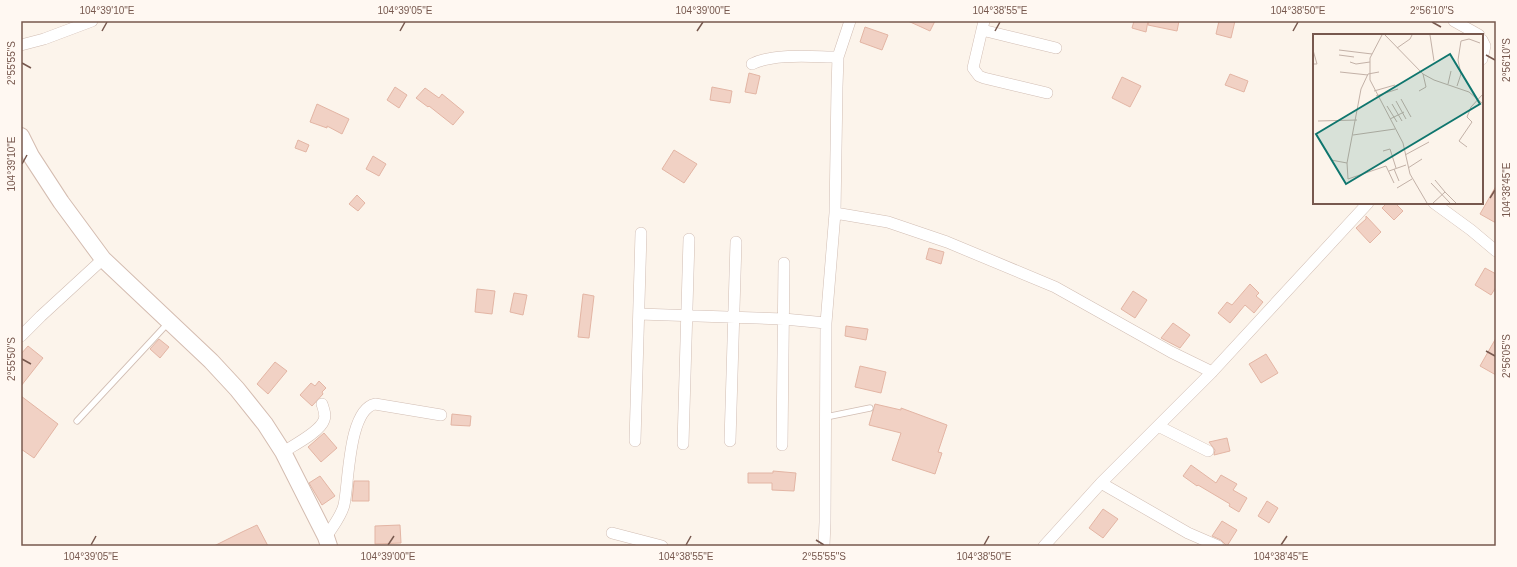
<svg xmlns="http://www.w3.org/2000/svg" width="1517" height="567" font-family="Arial,sans-serif">
<rect width="100%" height="100%" fill="#fcf4eb"/>
<path fill="#f1d1c4" stroke="#e3b5a4" d="M908,21H935L930,31Z
M1134,21H1148L1146,32L1132,28Z
M1149,21H1179L1177,31L1148,25Z
M1219,21H1235L1231,38L1216,34Z
M865,27L888,35L882,50L860,42Z
M749,73L760,76L756,94L745,92Z
M1230,74L1248,81L1244,92L1225,85Z
M1122,77L1141,86L1130,107L1112,98Z
M395,87L407,95L399,108L387,100Z
M712,87L732,91L730,103L710,100Z
M425,88L439,98L442,94L464,112L453,125L429,106L428,107L416,98Z
M317,104L349,119L342,134L327,126V128L310,122Z
M298,140L309,145L306,152L295,148Z
M674,150L697,164L684,183L662,169Z
M373,156L386,164L379,176L366,169Z
M1496,186V223L1480,214Z
M357,195L365,203L358,211L349,204Z
M1387,203H1395L1403,211L1394,220L1382,208Z
M1366,216L1381,232L1370,243L1356,228L1366,219Z
M929,248L944,252L941,264L926,259Z
M1485,268L1496,274V287L1491,295L1475,285Z
M1250,284L1259,293L1256,296L1263,302L1254,313L1245,305L1230,323L1218,313L1227,302L1232,305Z
M477,289L495,291L492,314L475,312Z
M1133,291L1147,300L1135,318L1121,309Z
M514,293L527,295L523,315L510,312Z
M583,294L594,296L589,338L578,337Z
M1173,323L1190,335L1180,348L1161,338Z
M846,326L868,329L866,340L845,336Z
M1496,338V375L1480,366Z
M159,339L169,347L160,358L150,349Z
M28,346L43,358L21,386V354Z
M1266,354L1278,373L1261,383L1249,364Z
M275,362L287,371L268,394L257,384Z
M860,366L886,372L881,393L855,387Z
M319,381L326,388L322,392L323,394L312,406L300,395L311,383L315,386Z
M21,396L58,424L34,458L21,449Z
M875,404L901,410V408L947,425L938,452L942,453L935,474L892,460L901,433L869,425Z
M452,414L471,416L470,426L451,425Z
M324,433L337,448L321,462L308,447Z
M1227,438L1230,451L1214,455L1215,450L1209,442Z
M1191,465L1216,483L1221,475L1237,484L1233,490L1247,498L1239,512L1229,506L1230,504L1198,485L1197,486L1183,476Z
M773,471L796,473L794,491L772,490V483H748V473H773Z
M320,476L335,496L322,505L309,483Z
M354,481H369V501H352Z
M1267,501L1278,508L1269,523L1258,516Z
M1103,509L1118,519L1103,538L1089,528Z
M1222,521L1237,530L1227,546L1221,540L1212,536Z
M257,525L268,546H214L242,532Z
M400,525L401,543L375,544V526Z"/>
<g fill="none" stroke-linecap="round" stroke-linejoin="round">
<g stroke="#d1bdb3" stroke-width="7">
<path id="lane" d="M826,417L870,408
M77,421L168,323"/>
</g>
<g stroke="#d1bdb3" stroke-width="12">
<path id="street" d="M984,21L973,68L979,76L984,78L1047,93
M1454,21L1479,35
M982,30L1056,48
M1482,40L1485,46L1482,59
M21,45L44,39L92,21
M752,64C774,53 813,57 838,57
M1434,203L1471,230L1496,251
M835,213L888,222L947,242L1055,287L1171,352L1212,372
M639,314L784,319L826,323
M21,336L41,316L103,259
M1158,426L1208,451
M635,441L641,233
M730,441L736,242
M683,444L689,239
M782,445L784,263
M283,452C294,445 320,432 324,420C326,415 324,410 322,404
M1101,483L1188,533L1218,546
M612,533L662,546
M326,537C332,527 341,517 344,505C349,483 348,410 375,404L441,415
M824,546L825,522L826,323L835,213L837,87L838,57L850,21
M1044,546L1101,483L1212,372L1368,203"/>
</g>
<g stroke="#d4bcb0" stroke-width="18">
<path id="secondary" d="M21,136L31,156L61,202L103,259L211,361L237,389L265,424L283,452L326,537L329,546"/>
</g>
<use href="#lane" stroke="#fff" stroke-width="5.5"/>
<use href="#street" stroke="#fff" stroke-width="11"/>
<use href="#secondary" stroke="#fff" stroke-width="16"/>
</g>
<path fill="none" stroke="#77584e" stroke-width="1.5" d="M1432,22L1441,27M102,31L107,22M400,31L405,22M697,31L703,22M995,31L1000,22M1293,31L1298,22M1486,55L1495,60M22,63L31,68M22,164L27,155M1490,198L1495,190M1486,351L1495,356M22,359L31,364M816,540L824,545M91,545L96,536M388,545L394,536M686,545L691,536M984,545L989,536M1281,545L1287,536"/>
<g transform="translate(1313 34)">
<rect width="170" height="170" fill="#fcf4eb"/>
<path fill="none" stroke="#c3b1a7" stroke-width="1" d="M69,1L57,24V46L90,109L97,140L114,169M72,1L110,40L121,46L156,58L170,70M117,1L121,27M84,14L97,5L99,1M0,16L4,30H0M26,16L59,20M26,21L41,23M37,28L43,30L57,28M27,38L55,41M135,50L138,37M144,52L148,40L145,26L148,7L156,5L167,9M61,57L82,51M106,57L113,53L110,40M63,62L85,55M88,65L98,83M83,67L93,85M79,70L89,87M74,72L84,88M77,85L91,78M5,87L44,86M40,101L82,95M154,113L146,107L159,88L154,83L158,73L170,60M70,117L77,115L83,134M92,121L116,108M18,126L34,129L48,55L55,40L66,38M34,129L35,145L73,132L81,149M95,134L109,125M81,135L86,147M76,137L93,131M122,146L132,158M118,149L137,169M84,154L99,145M120,169L132,158L143,169"/>
<path fill="#0f766e" fill-opacity="0.15" stroke="#0f766e" stroke-width="2" d="M137,20L167,70L33,150L3,100Z"/>
<rect width="170" height="170" fill="none" stroke="#77584e" stroke-width="2"/>
</g>
<rect width="1517" height="567" fill="none" stroke="#fff8f2" stroke-width="44"/>
<rect x="22" y="22" width="1473" height="523" fill="none" stroke="#77584e" stroke-width="1.5"/>
<g font-size="10" text-anchor="middle" fill="#77584e">
<text x="107" y="14">104°39'10"E</text>
<text x="405" y="14">104°39'05"E</text>
<text x="703" y="14">104°39'00"E</text>
<text x="1000" y="14">104°38'55"E</text>
<text x="1298" y="14">104°38'50"E</text>
<text x="1432" y="14">2°56'10"S</text>
<text transform="translate(1506 60) rotate(-90)" y="4">2°56'10"S</text>
<text transform="translate(11 63) rotate(-90)" y="4">2°55'55"S</text>
<text transform="translate(11 164) rotate(-90)" y="4">104°39'10"E</text>
<text transform="translate(1506 190) rotate(-90)" y="4">104°38'45"E</text>
<text transform="translate(1506 356) rotate(-90)" y="4">2°56'05"S</text>
<text transform="translate(11 359) rotate(-90)" y="4">2°55'50"S</text>
<text x="91" y="560">104°39'05"E</text>
<text x="388" y="560">104°39'00"E</text>
<text x="686" y="560">104°38'55"E</text>
<text x="824" y="560">2°55'55"S</text>
<text x="984" y="560">104°38'50"E</text>
<text x="1281" y="560">104°38'45"E</text>
</g>
</svg>
